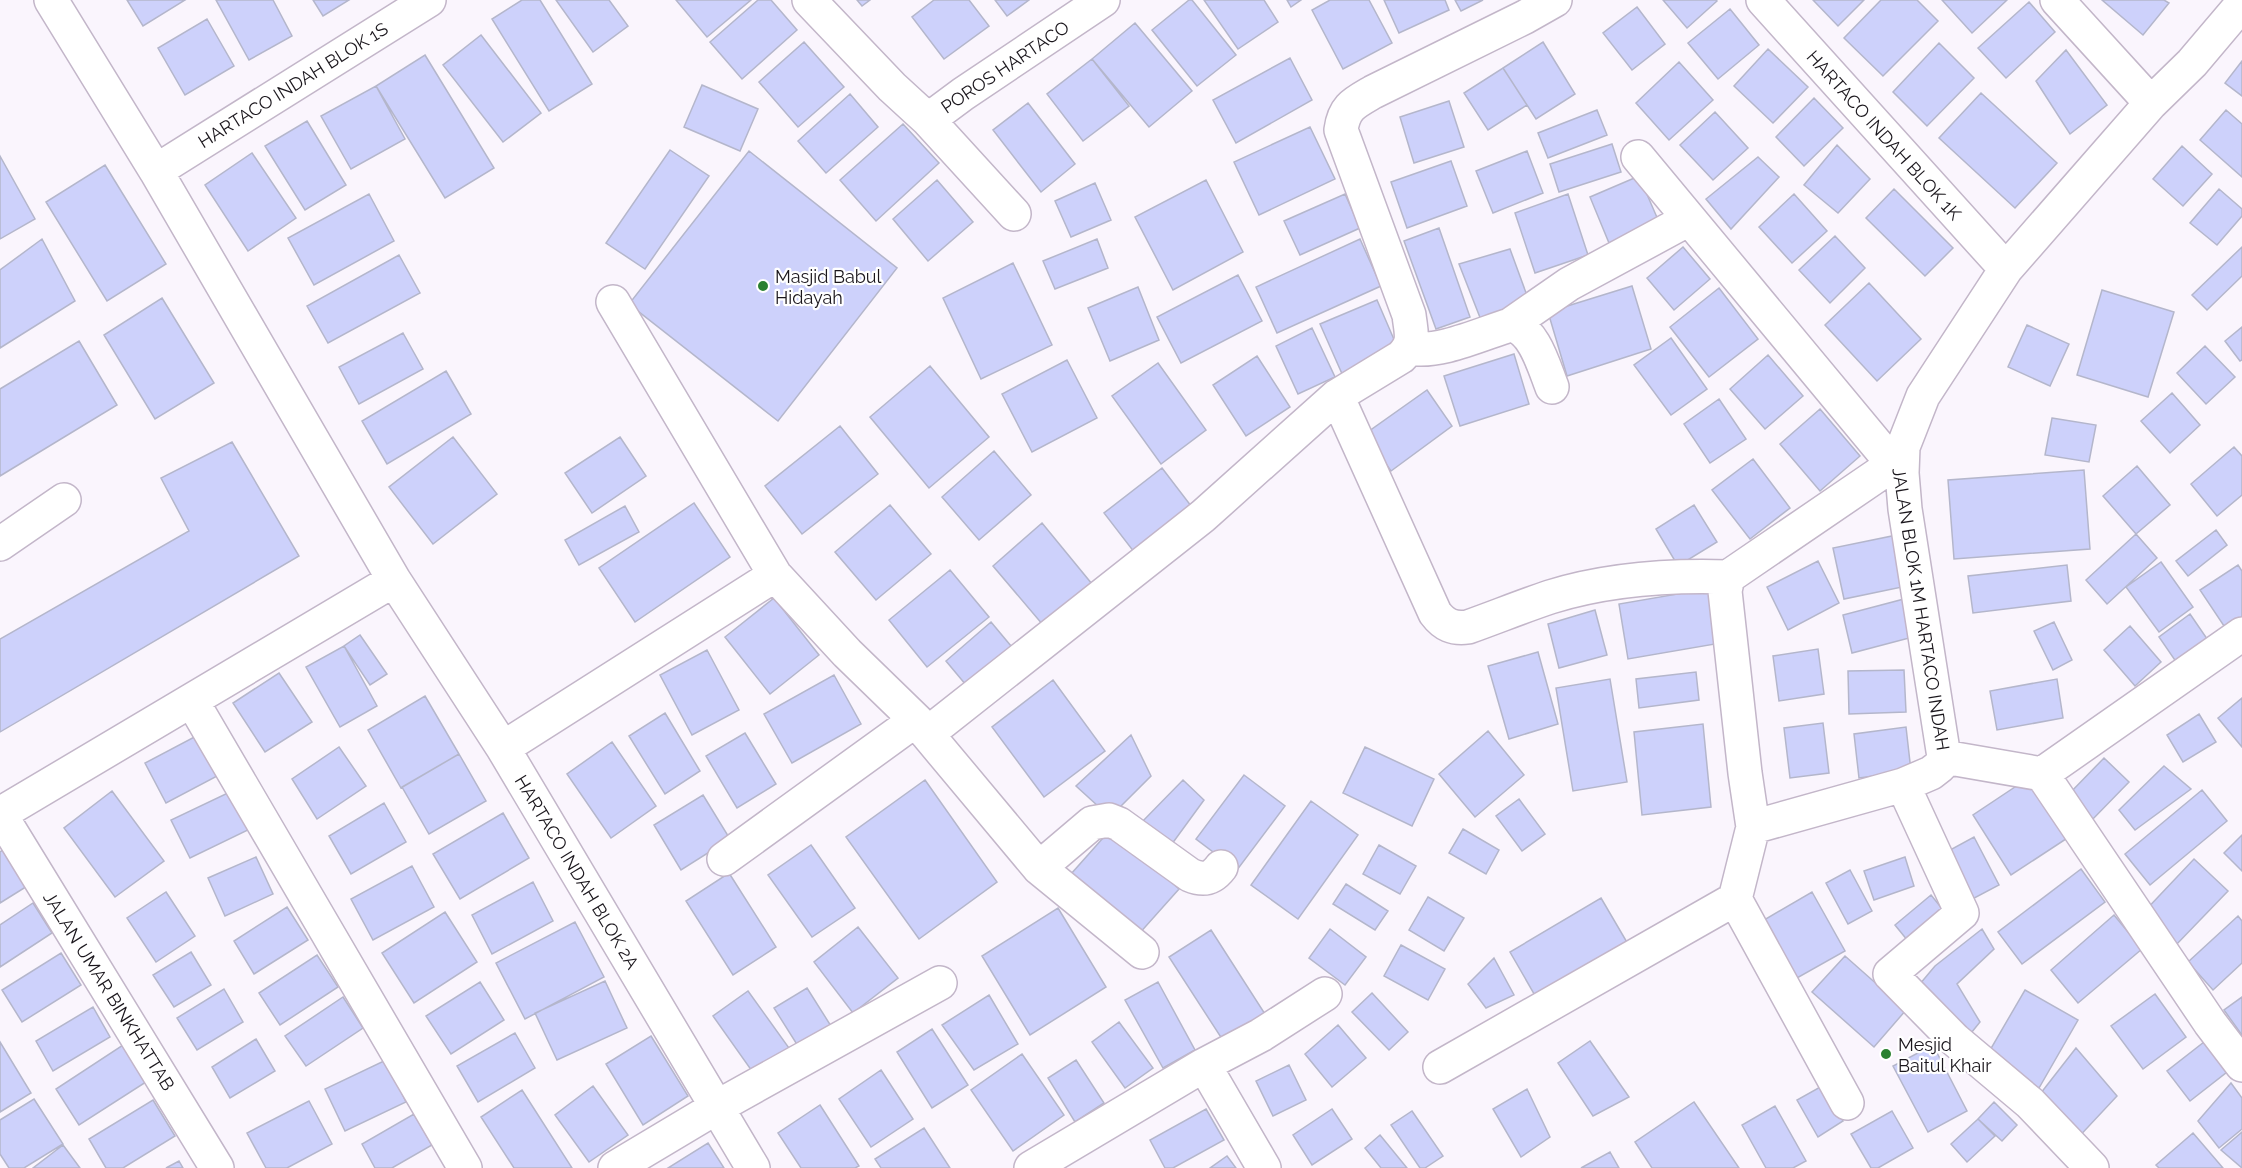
<svg xmlns="http://www.w3.org/2000/svg" width="2242" height="1168" font-family="Raleway,sans-serif">
<rect width="100%" height="100%" fill="#faf5fd"/>
<path fill="#cdd1fb" stroke="#b4b6cb" stroke-width="1.5" d="M127,0H185L143,26Z
M216,0H273L292,36L249,60Z
M313,0H349L323,16Z
M522,0H540L592,84L549,111L492,19Z
M556,0H609L628,26L593,52Z
M676,0H751L707,37Z
M758,0H771L797,30L742,79L710,42Z
M857,0H870L862,6Z
M934,0H969L989,26L944,59L912,17Z
M995,0H1029L1007,16Z
M1189,0H1192L1236,55L1197,86L1152,30Z
M1204,0H1264L1278,22L1238,49Z
M1287,0H1301L1291,7Z
M1330,0H1369L1392,43L1343,69L1312,10Z
M1384,0H1445L1449,10L1399,33Z
M1455,0H1483L1461,11Z
M1663,0H1716L1717,1L1687,28Z
M1813,0H1864L1838,26Z
M1881,0H1917L1938,21L1883,76L1844,38Z
M1942,0H2007L1972,33Z
M2102,0H2164L2169,3L2143,35Z
M2029,2L2055,32L2006,78L1978,48Z
M1637,7L1665,44L1632,70L1603,33Z
M1730,9L1759,45L1718,79L1688,43Z
M207,19L234,66L185,95L158,48Z
M1135,23L1192,91L1149,127L1092,59Z
M481,35L541,113L503,142L443,65Z
M804,42L844,87L798,127L759,82Z
M1543,42L1575,94L1536,119L1503,68Z
M1939,43L1974,78L1927,126L1893,92Z
M1768,49L1808,87L1773,123L1734,86Z
M2066,50L2107,105L2070,134L2036,81Z
M425,55L494,168L445,198L376,86Z
M1290,58L1312,100L1236,143L1213,100Z
M1092,59L1129,106L1083,141L1047,94Z
M2242,61V96L2225,83Z
M1679,62L1713,100L1669,140L1636,103Z
M1503,68L1527,105L1488,130L1464,93Z
M702,85L758,109L740,151L684,127Z
M376,86L405,139L351,169L321,116Z
M1981,93L2057,163L2015,208L1939,138Z
M850,94L878,127L826,173L798,141Z
M1814,98L1843,128L1804,166L1776,137Z
M1449,101L1464,147L1414,163L1400,117Z
M1028,103L1075,164L1041,192L993,130Z
M1597,110L1607,135L1548,158L1538,133Z
M2226,110L2242,124V177L2200,140Z
M1715,112L1748,148L1713,180L1680,145Z
M307,121L346,185L305,210L265,146Z
M903,124L939,163L876,221L840,180Z
M1310,127L1335,179L1259,215L1234,162Z
M1612,144L1621,172L1559,192L1550,164Z
M1837,145L1870,179L1838,213L1804,185Z
M2182,146L2212,174L2183,206L2153,179Z
M670,150L709,176L645,269L606,243Z
M749,151L897,268L778,421L629,304Z
M1527,151L1543,193L1493,213L1476,171Z
M252,153L296,218L248,251L205,185Z
M0,156L35,219L0,239Z
M1758,157L1779,177L1731,229L1706,199Z
M1451,161L1467,206L1407,228L1391,182Z
M105,165L166,264L107,301L46,202Z
M1639,176L1659,222L1609,243L1590,197Z
M937,180L973,222L928,261L893,219Z
M1206,180L1243,252L1173,290L1135,217Z
M1095,183L1111,220L1071,237L1055,201Z
M1894,189L1953,248L1925,276L1866,218Z
M2219,189L2242,209V216L2217,245L2190,223Z
M369,194L394,241L314,285L288,238Z
M1345,194L1360,228L1300,255L1284,221Z
M1568,194L1588,255L1535,273L1515,213Z
M1794,194L1827,231L1792,263L1759,227Z
M1439,228L1470,317L1436,329L1404,241Z
M1835,236L1865,268L1830,303L1799,270Z
M42,239L75,301L0,348V270Z
M1097,239L1108,268L1055,289L1043,261Z
M1360,239L1381,286L1277,333L1256,287Z
M1683,247L1710,279L1674,310L1647,278Z
M2242,247V276L2207,310L2192,295Z
M1510,249L1529,301L1481,320L1459,264Z
M399,255L420,293L328,343L307,306Z
M1013,263L1052,345L981,379L943,298Z
M1238,275L1262,321L1181,363L1157,317Z
M1869,283L1921,339L1877,381L1825,325Z
M1632,286L1651,349L1567,376L1548,312Z
M1138,287L1159,340L1110,361L1088,308Z
M1719,288L1758,339L1709,377L1670,327Z
M2102,290L2174,312L2148,397L2077,375Z
M162,298L214,383L155,419L104,335Z
M1377,300L1399,351L1343,376L1320,324Z
M2027,325L2069,344L2050,386L2008,367Z
M2242,327V360L2240,361L2225,341Z
M1312,328L1335,377L1298,394L1276,346Z
M403,333L423,369L359,404L339,367Z
M1671,338L1707,389L1671,415L1634,365Z
M79,341L117,405L0,476V389Z
M2205,346L2235,377L2206,404L2177,373Z
M1514,354L1529,404L1460,426L1444,376Z
M1768,355L1803,396L1765,429L1730,389Z
M1257,356L1290,407L1246,436L1213,385Z
M1067,360L1097,418L1032,452L1002,394Z
M1158,363L1206,430L1161,464L1112,396Z
M930,366L989,437L929,488L870,417Z
M446,371L471,414L387,464L362,421Z
M1427,390L1452,426L1391,471L1365,434Z
M2172,393L2200,425L2170,453L2141,421Z
M1719,399L1746,439L1710,463L1684,424Z
M1820,409L1860,456L1820,491L1780,444Z
M2052,418L2096,425L2089,462L2045,455Z
M840,426L878,474L802,534L765,486Z
M453,437L497,494L433,544L389,487Z
M620,437L646,476L592,513L565,473Z
M232,442L299,556L0,732V639L189,531L161,478Z
M2234,447L2242,456V495L2217,516L2191,484Z
M994,451L1031,495L979,540L942,497Z
M1753,459L1790,508L1750,539L1712,490Z
M2137,466L2170,505L2136,534L2103,496Z
M1162,468L1198,515L1141,561L1104,513Z
M2084,470L2090,549L1954,559L1948,480Z
M694,503L730,557L635,622L599,568Z
M890,505L931,554L876,600L835,552Z
M1694,505L1717,542L1678,566L1656,529Z
M625,506L639,532L579,565L565,540Z
M1042,523L1092,584L1043,625L993,566Z
M2216,530L2227,545L2188,576L2176,561Z
M2136,534L2157,558L2107,604L2086,580Z
M1897,535L1907,586L1844,599L1833,548Z
M1818,561L1839,603L1788,630L1767,587Z
M2161,562L2193,607L2159,632L2126,587Z
M2067,565L2071,601L1973,613L1968,576Z
M2238,565L2242,571V622L2228,632L2200,590Z
M950,570L989,617L927,667L889,620Z
M1712,588L1721,643L1628,659L1619,604Z
M774,598L819,655L770,694L725,637Z
M1904,599L1913,637L1852,653L1843,615Z
M1595,610L1607,655L1559,668L1548,624Z
M2190,614L2212,646L2181,669L2159,637Z
M991,622L1016,652L971,691L946,661Z
M2054,622L2072,660L2053,670L2034,631Z
M2130,626L2161,662L2135,686L2104,650Z
M360,635L387,674L370,685L344,646Z
M344,646L377,706L340,727L306,667Z
M1818,649L1824,694L1779,701L1773,656Z
M707,650L739,710L692,735L660,675Z
M1538,652L1558,724L1509,739L1488,666Z
M1904,670L1906,712L1849,714L1848,671Z
M1696,672L1699,700L1639,708L1636,679Z
M279,673L312,722L265,752L233,703Z
M834,675L861,724L792,763L764,714Z
M1610,679L1627,782L1573,791L1556,688Z
M2057,679L2063,718L1997,730L1990,691Z
M1053,680L1105,751L1044,797L992,727Z
M425,696L459,754L401,788L368,730Z
M2242,698V747L2218,718Z
M665,713L700,771L665,794L629,736Z
M2199,714L2216,742L2183,762L2167,735Z
M1823,723L1829,773L1790,778L1784,728Z
M1703,724L1711,807L1642,815L1634,732Z
M1906,727L1911,771L1859,778L1854,734Z
M1488,731L1524,775L1475,817L1439,774Z
M745,733L776,784L737,808L706,756Z
M200,734L221,774L166,803L145,763Z
M1131,735L1151,776L1110,817L1076,786Z
M612,742L656,806L611,838L567,774Z
M339,747L366,786L317,819L292,779Z
M1365,747L1434,779L1412,826L1343,793Z
M459,754L486,801L429,834L402,787Z
M2104,758L2129,782L2091,821L2067,796Z
M2164,766L2191,789L2135,830L2119,810Z
M1244,775L1285,806L1237,870L1196,839Z
M2030,777L2069,837L2011,875L1973,815Z
M925,780L997,882L919,939L846,837Z
M1183,780L1204,800L1169,848L1136,828Z
M2202,790L2227,821L2150,885L2125,854Z
M112,791L164,861L115,897L64,828Z
M232,791L250,829L190,858L171,820Z
M703,795L730,839L681,870L654,825Z
M1519,799L1545,834L1522,851L1496,816Z
M1311,801L1358,835L1298,919L1251,885Z
M384,803L406,842L351,874L329,836Z
M503,813L529,858L460,899L433,854Z
M1111,829L1179,889L1138,935L1071,874Z
M1463,829L1499,850L1486,874L1449,853Z
M2242,835V871L2224,853Z
M1974,837L1999,885L1963,904L1939,856Z
M811,845L855,908L812,937L768,875Z
M1379,845L1416,866L1400,894L1363,874Z
M6,848L29,885L0,903V852Z
M256,857L273,894L225,916L208,878Z
M1905,857L1914,886L1874,900L1864,871Z
M2194,859L2228,891L2175,946L2142,914Z
M412,866L434,907L373,940L351,899Z
M2081,869L2105,902L2022,964L1998,932Z
M1850,870L1872,911L1848,924L1826,883Z
M729,873L776,947L733,975L686,901Z
M533,882L553,921L492,954L472,915Z
M1346,884L1388,911L1375,930L1333,904Z
M166,892L195,936L156,962L127,918Z
M1812,892L1845,951L1797,978L1764,920Z
M1931,895L1948,916L1912,946L1895,925Z
M1428,897L1464,918L1444,951L1409,930Z
M1601,898L1628,944L1537,999L1510,952Z
M33,903L52,933L0,967V925Z
M287,907L308,940L254,974L234,941Z
M1058,908L1106,987L1030,1035L982,956Z
M445,912L477,962L414,1003L382,953Z
M2114,915L2142,949L2078,1003L2051,970Z
M2238,916L2242,921V963L2213,990L2188,962Z
M575,922L604,977L525,1019L496,963Z
M858,927L898,978L853,1013L814,962Z
M1330,929L1366,957L1345,985L1309,958Z
M1982,929L1994,949L1957,984L1980,1022L1963,1043L1914,991L1935,966Z
M1211,930L1265,1014L1224,1042L1169,957Z
M1401,945L1445,969L1428,1000L1384,976Z
M191,952L211,985L174,1007L153,975Z
M61,953L81,985L22,1022L2,990Z
M317,955L338,987L280,1025L259,993Z
M1845,956L1906,1010L1874,1047L1812,992Z
M1494,958L1514,995L1486,1008L1468,984Z
M605,981L627,1028L557,1060L535,1013Z
M480,982L504,1020L451,1054L426,1016Z
M1158,982L1195,1050L1163,1068L1125,1000Z
M807,988L836,1034L803,1054L774,1008Z
M224,989L243,1022L197,1050L177,1018Z
M2025,990L2078,1020L2039,1088L1986,1057Z
M748,991L794,1055L759,1081L713,1016Z
M1372,993L1408,1032L1389,1050L1352,1012Z
M2155,994L2186,1037L2143,1069L2111,1026Z
M989,995L1018,1044L974,1070L942,1025Z
M343,997L363,1028L306,1066L285,1036Z
M2242,997V1035L2224,1010Z
M93,1007L110,1037L53,1071L36,1041Z
M1119,1022L1153,1068L1125,1088L1092,1042Z
M1338,1025L1366,1058L1332,1087L1305,1054Z
M932,1029L968,1085L932,1108L897,1052Z
M515,1033L535,1068L478,1102L457,1066Z
M651,1036L688,1096L643,1125L606,1064Z
M256,1039L275,1071L230,1098L212,1067Z
M1590,1041L1629,1097L1593,1116L1558,1063Z
M0,1042L31,1093L0,1112Z
M2204,1042L2227,1072L2190,1101L2167,1071Z
M123,1045L146,1082L79,1125L56,1089Z
M1933,1045L1967,1111L1928,1132L1893,1066Z
M2076,1048L2117,1096L2075,1141L2037,1098Z
M1022,1054L1064,1115L1013,1151L971,1090Z
M386,1060L406,1102L345,1131L325,1089Z
M1076,1060L1104,1103L1075,1122L1048,1078Z
M1289,1065L1306,1100L1273,1116L1256,1081Z
M881,1070L913,1119L871,1147L839,1099Z
M2231,1083L2242,1098V1129L2219,1148L2198,1121Z
M593,1086L628,1135L589,1162L555,1115Z
M1822,1086L1843,1121L1818,1137L1797,1100Z
M1527,1089L1550,1137L1521,1157L1493,1109Z
M522,1090L572,1168H514L481,1117Z
M34,1099L63,1144L24,1168H9L0,1154V1120Z
M153,1100L175,1136L123,1168H106L89,1139Z
M309,1101L332,1144L287,1168H266L247,1133Z
M1694,1102L1739,1168H1652L1635,1142Z
M1994,1102L2017,1125L2002,1141L1978,1119Z
M820,1105L859,1166L855,1168H801L778,1133Z
M1775,1106L1806,1161L1793,1168H1766L1742,1125Z
M1206,1109L1224,1140L1173,1168H1165L1150,1140Z
M1332,1109L1352,1139L1312,1165L1293,1135Z
M1412,1111L1443,1156L1425,1168H1420L1391,1125Z
M1892,1111L1913,1148L1878,1168H1871L1851,1134Z
M414,1114L432,1145L392,1168H375L362,1144Z
M1978,1119L1995,1136L1967,1162L1951,1144Z
M924,1128L950,1168H881L875,1159Z
M2242,1132V1168L2221,1150Z
M2193,1133L2223,1168H2159L2156,1165Z
M1380,1135L1407,1168H1381L1365,1148Z
M708,1143L724,1168H668Z
M63,1145L80,1168H33Z
M1610,1152L1619,1168H1581Z
M1227,1156L1236,1168H1210Z
M179,1161L183,1168H166Z"/>
<g fill="none" stroke-linecap="round" stroke-linejoin="round">
<g stroke="#c3b6c9" stroke-width="36">
<path id="minor" d="M51,0L156,171L394,580L503,748L753,1168
M809,0L892,87L928,120L963,94L1103,0
M1763,0L2006,269
M2057,0L2151,103
M928,120L1014,214
M1638,157L1893,464
M156,171L429,0
M1510,325L1569,284L1689,219
M1410,348C1438,354 1481,334 1510,325C1534,328 1544,367 1552,387
M1337,396L1435,613C1444,625 1453,629 1468,627C1496,617 1523,606 1550,597C1608,579 1668,575 1728,577
M0,544L64,500
M775,575L847,653L916,720L927,734
M192,701L465,1168
M503,748L775,575L613,302
M1944,757L2042,774L2210,1023L2242,1065
M2042,774L2242,634
M1903,785L1962,913L1890,974L1955,1040L2030,1103L2092,1168
M0,814L394,580
M0,814L217,1168
M1753,827L1903,785L1931,773L1940,766L1944,757L1905,509L1902,473L1903,447L1923,396L2006,269L2151,103L2192,63L2242,4
M724,859L916,720
M1039,868L1092,823L1109,820L1119,824L1190,875C1204,881 1212,879 1221,867
M1735,899L1847,1103
M1142,952L1039,868L927,734L1203,516L1337,396L1401,357C1416,343 1411,333 1409,315L1341,130C1344,107 1354,103 1373,92L1525,17L1555,0
M1204,1065L1264,1168
M1440,1067L1735,899L1753,827L1745,773L1725,591L1728,577L1901,459
M615,1168L717,1107L940,983
M1031,1168L1204,1065L1261,1035L1325,994"/>
</g>
<use href="#minor" stroke="#fff" stroke-width="33"/>
</g>
<g fill="#29802f" stroke="#fff" stroke-width="2">
<circle cx="763" cy="286" r="6"/>
<circle cx="1886" cy="1054" r="6"/>
</g>
<g text-anchor="middle" dominant-baseline="central" stroke-width="4.5" stroke-linejoin="round" paint-order="stroke">
<g font-size="18" fill="#1a161c" stroke="#fff">
<text transform="translate(1005 67) rotate(-34)">POROS HARTACO</text>
<text transform="translate(293 85) rotate(-32)">HARTACO INDAH BLOK 1S</text>
<text transform="translate(1884 135) rotate(48)">HARTACO INDAH BLOK 1K</text>
<text transform="translate(1921 609) rotate(81)">JALAN BLOK 1M HARTACO INDAH</text>
<text transform="translate(577 872) rotate(59)">HARTACO INDAH BLOK 2A</text>
<text transform="translate(109 991) rotate(58)">JALAN UMAR BINKHATTAB</text>
</g>
<g font-size="18" fill="#1a161c" stroke="#fff" text-anchor="start">
<text x="775" y="276">Masjid Babul<tspan x="775" dy="21">Hidayah</tspan></text>
<text x="1898" y="1044">Mesjid<tspan x="1898" dy="21">Baitul Khair</tspan></text>
</g>
</g>
</svg>
